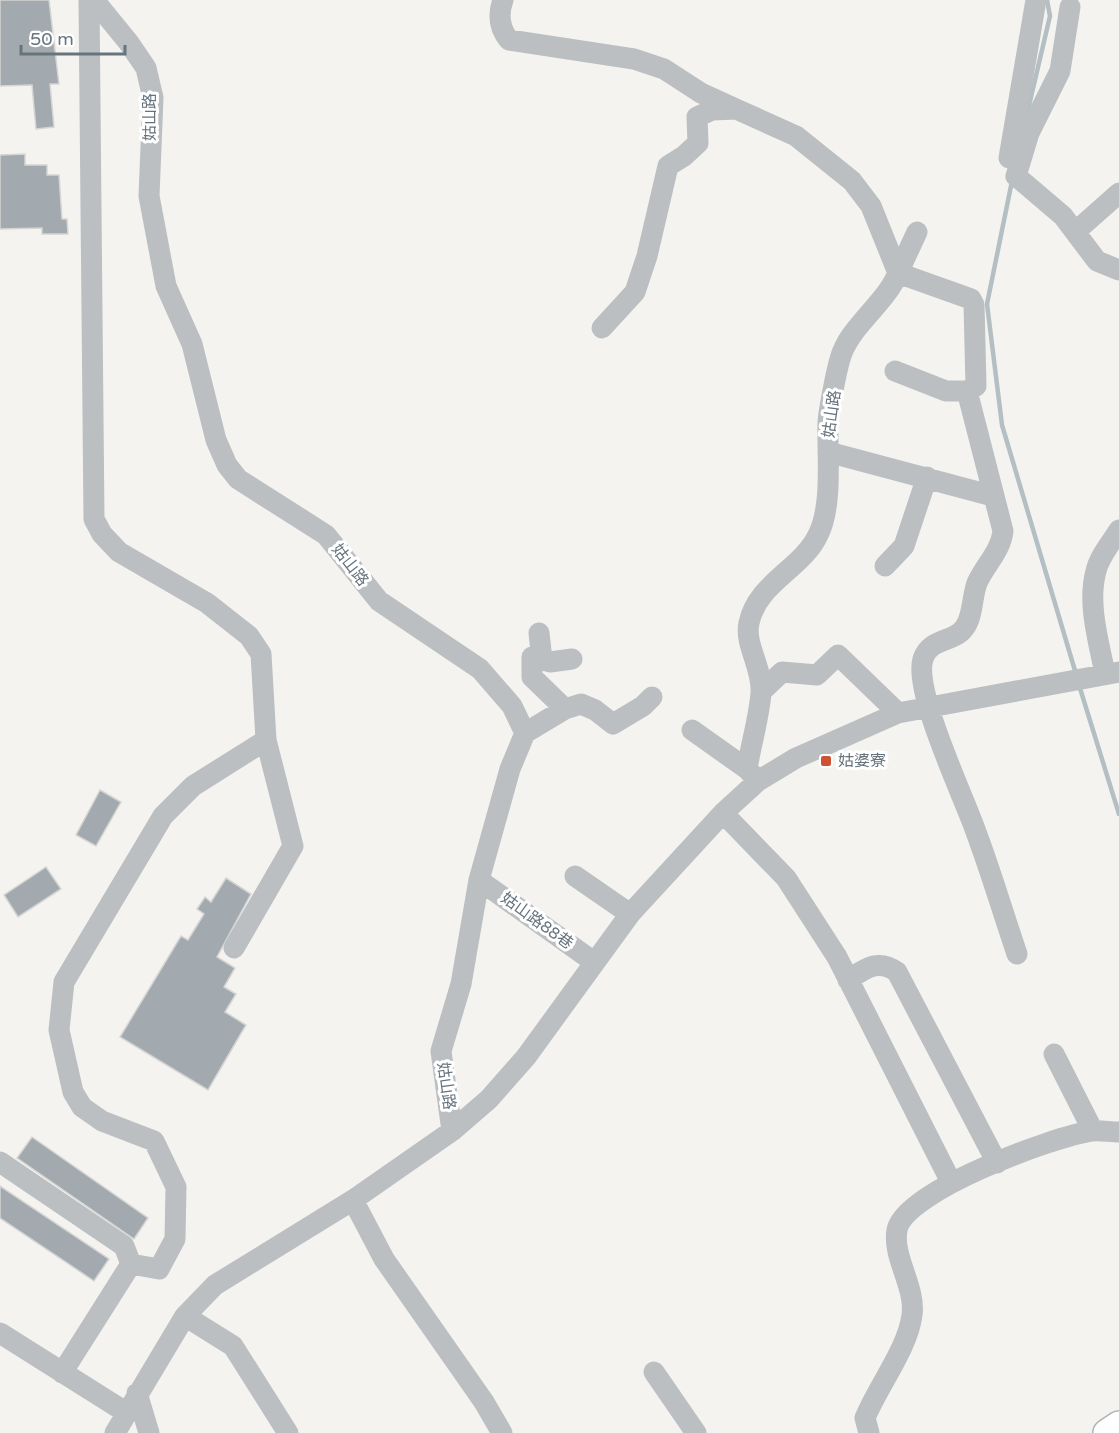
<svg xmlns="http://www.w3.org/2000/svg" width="1119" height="1433" font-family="'Varela Round','Noto Sans TC',sans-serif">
<rect width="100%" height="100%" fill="#f4f3f0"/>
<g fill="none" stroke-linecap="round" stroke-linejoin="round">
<path stroke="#b3bfc2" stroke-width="4.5" d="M1027,114L1050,16L1047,0
M1012,181L987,304L1002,425L1076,674
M1079,685L1119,814"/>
</g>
<path fill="#a3aaaf" stroke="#d5d5d3" stroke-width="1.5" d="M0,0H49L59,84H50L54,127L36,129L32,85L0,86Z
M25,154V165H47V175H59L62,219H67L68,234H42V228L0,229V155Z
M100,790L121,802L96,846L76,835Z
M46,867L61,889L18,917L4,895Z
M226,878L251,894L217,957L235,968L224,987L236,994L225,1012L246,1025L208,1090L120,1037L181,936L188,940L204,914L197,909L205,897L211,902Z
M32,1137L148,1218L134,1239L17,1158Z
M0,1186L109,1259L94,1281L0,1218Z"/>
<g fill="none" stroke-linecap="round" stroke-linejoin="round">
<g stroke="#afb3b6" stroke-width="30">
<path id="major" d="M1107,1433L1119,1425"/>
</g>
<path stroke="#bbbfc2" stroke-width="21" d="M89,0L94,519L102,534L119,552L207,603L249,636L261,654L266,740L293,846L234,948
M94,0L129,43L146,68L153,98L149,196L166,286L192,344L216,440L227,465L238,479L326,535L379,601L480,669L512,706L525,733L510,769L479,880L461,984L441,1051L452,1131
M503,0C498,14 499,28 509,40L634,59L664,69L701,93L736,109L712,110L697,117L698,143L684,156L668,166L647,256L635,292L602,328
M1070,7L1060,71L1029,133L1016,176L1063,216L1097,261L1119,270
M736,109L796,136L852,181L871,206L898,273C885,305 849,326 840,359C836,373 829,409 828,422C827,454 833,506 818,535C802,569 757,583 749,623C744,644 763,668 761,693C759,718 751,744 747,769L758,781
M1009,158L1036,0
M917,232L898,273L971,299L974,305L976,386L967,391
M1075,232L1119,193
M895,371L946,391H967L1003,531C1001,551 985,565 977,583C972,596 973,616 965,627C955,643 930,637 923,659C913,691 964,797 976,832C991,872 1003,913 1017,954
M828,452L993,496
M885,566L904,546L927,477
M539,633L542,660
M1105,674C1099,642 1087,604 1096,571C1099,557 1111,543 1119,530
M761,692L782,672L817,675L838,655L898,713
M565,709L532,677V657L550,662L572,659
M692,730L747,769
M525,733L565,709L581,704L595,710L613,724L643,706L652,697
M723,813L786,878L837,957L951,1182
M575,876L630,914
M479,880L594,962
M848,980C865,969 878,958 897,972L997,1163
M1054,1054L1093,1131
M0,1162L124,1246L131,1264L62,1373
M353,1200L384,1259L484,1402L502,1433
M131,1264L159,1269L175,1239L176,1187L154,1141L102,1121L82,1107L73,1092L59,1030L64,982L163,816L193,786L266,740
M185,1316L233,1346L288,1433
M0,1333L127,1413
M654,1372L696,1433
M137,1393L149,1433
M115,1433L185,1316L215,1285L353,1200L452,1131L489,1099L526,1057L630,914L723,813L758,781L796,758L898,713L1119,672
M869,1433L865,1418C878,1386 908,1348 912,1315C916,1287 892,1257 897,1230C904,1191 1055,1136 1092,1131C1100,1130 1110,1132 1119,1132"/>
<use href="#major" stroke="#fff" stroke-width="27"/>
</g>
<rect fill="#cf5135" stroke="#fff" stroke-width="2" x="820" y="755" width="12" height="12" rx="3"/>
<g text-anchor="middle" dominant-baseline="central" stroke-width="6" stroke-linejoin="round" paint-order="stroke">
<g font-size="16" fill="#66747e" stroke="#fff">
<text transform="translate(150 117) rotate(-90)">姑山路</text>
<text transform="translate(832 414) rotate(-82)">姑山路</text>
<text transform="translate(350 565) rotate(52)">姑山路</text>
<text transform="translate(537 921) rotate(36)">姑山路88巷</text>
<text transform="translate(446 1086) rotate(82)">姑山路</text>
</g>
<g font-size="16" fill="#66747e" stroke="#fff" text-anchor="start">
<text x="838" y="761">姑婆寮</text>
</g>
</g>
<path d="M21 45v9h104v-9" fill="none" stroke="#66747e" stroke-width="3"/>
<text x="30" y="45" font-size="18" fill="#66747e" stroke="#ffffff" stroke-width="4.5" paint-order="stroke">50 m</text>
</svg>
